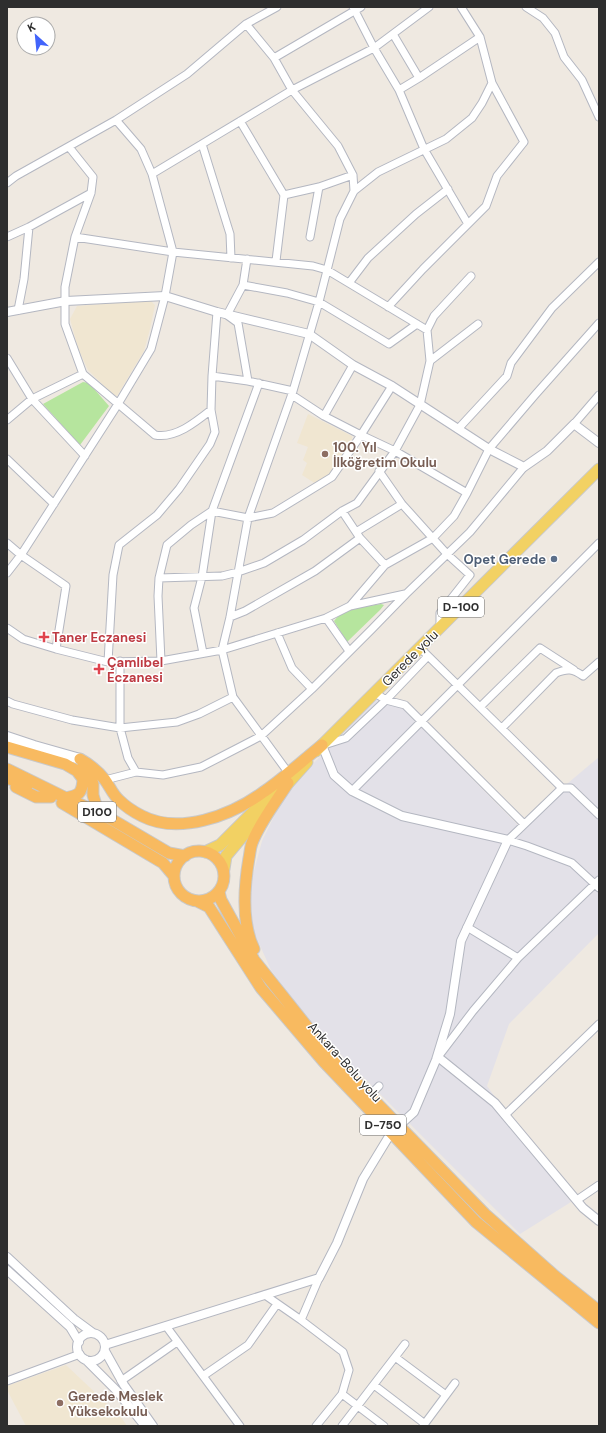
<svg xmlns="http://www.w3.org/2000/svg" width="606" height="1433" font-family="'DM Sans',sans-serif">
<rect width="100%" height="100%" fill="#efe9e1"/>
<path fill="#e3e1e8" d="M377,699L403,709L518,825L599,757V875L591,884L599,893V933L509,1024L487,1086L571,1202L520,1234L345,1059L303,1013L271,970L253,930L250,886L262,841L282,800L298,779Z"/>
<path fill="#f0e6d1" d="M150,300L155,305L150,329L144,351L117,396L112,394L88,370L78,348L70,319L77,306Z
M308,414L352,436V443L327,477L316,484L302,475L307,463L303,460L308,447L297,443Z
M66,1365L121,1417L127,1426H26L7,1390V1386Z"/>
<path fill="#b6e59e" d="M83,382L89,383L109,406L80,445L43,404Z
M381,604L384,605L380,610L347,642L334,621C345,607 365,607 381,604Z"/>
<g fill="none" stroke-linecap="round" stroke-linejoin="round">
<g stroke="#b4b7c1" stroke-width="9">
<path id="minor" d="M353,7L374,48L399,90L424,149L468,224L423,269L388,307
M526,7L543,18L555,33L564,57L582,80L599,117
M246,24L274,58L292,90L338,146L353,175L354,191
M393,34L419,78
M274,58L361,7
M399,90L419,78L480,37
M240,121L284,195L276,261
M202,144L230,234L231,258
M69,147L93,177L91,193L75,237L65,287V324L83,374L155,435C175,439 196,422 211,410
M152,174L292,90L374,48L429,7
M7,183L16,176L116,120L187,74L246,24L277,7
M284,195L319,187L353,175
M468,224L486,206L497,176L524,142L492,83
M7,237L29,227L91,193
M75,237L173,252L313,266L327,270L427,330L430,361L420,405L395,451L357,503L342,511L303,540L264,563L238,572L222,576L159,578
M310,237L319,187
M247,259L243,285L227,315L238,323L248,381
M349,283L368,258L416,214L448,189
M243,285L287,293L319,302L389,344L417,324
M18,310L24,279L29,227
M427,330L434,316L471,276
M7,358L32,399L85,456
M430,361L478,324
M212,376L248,381L293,391
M292,395L324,416L361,435L395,451L467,493
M324,416L353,365
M7,420L32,399L83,374
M574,424L599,395
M458,429L507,376L511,363L552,308L599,262
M7,459L54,504
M379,471L402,504L447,554L470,575L440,613V628
M342,511L360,538L385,565
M356,532L402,504
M7,543L21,555L66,586L56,649
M7,573L21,555L118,404L151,349L165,296L173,252L152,174L141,149L116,120
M350,606L405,594
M230,617L245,611L315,571L360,538
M326,618L349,651
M7,628L23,639L56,649L108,662L161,661L222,650L326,618L350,606L385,565L433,538L454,516L467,493L489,449L535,395L599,323
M277,633L292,668L312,689
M420,648L562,788H571L599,815
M203,653L194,608L202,577L212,511L259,383
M120,661V728L128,758L136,772
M161,661L158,596L159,578L167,545L191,525L212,511L248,518L273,513L332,477L361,435L392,386
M108,662L113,575L119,545L157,515L179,489L210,444L215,432L211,410L212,376L217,312
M375,693L386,700L405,705L524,824
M7,701L13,704L72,720L120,728L177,722L199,714L233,697
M480,707L540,648L574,670
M502,728L556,673C568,668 573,669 583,676L599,662
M324,745L346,738L386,700L428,656
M290,775L233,697L222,650L230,617L248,518L293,391L319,302L340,219L354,191L378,172L446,139L472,118L482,103L492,83L480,37L461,7
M105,780L136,772L163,775L201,767L261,736L312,689L372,629L406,594L470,532L524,467
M562,788L508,840L527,846L572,863L599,888
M352,791L599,543
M467,927L518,958
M438,1057L473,1011L518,958L599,880
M369,1096L379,1086
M505,1115L599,1024
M577,1200L599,1185
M265,1295L301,1320
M166,1326L240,1426
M395,1357L446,1395
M203,1376L248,1345L277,1304
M7,1381L80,1354
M121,1381L177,1342
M374,1385L425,1424
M342,1394L384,1426
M316,1426L342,1394L349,1370L343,1352L301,1320L319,1278
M342,1426L405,1344
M423,1426L455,1383"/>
</g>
<g stroke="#b4b7c1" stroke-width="10">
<path id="tertiary" d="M7,312L66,301L165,296L217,312L309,334L353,365L392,386L489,449L524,467L547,451L574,424L599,443
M438,1057L495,1103L583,1208L599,1221
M7,1257L74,1319L93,1333
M7,1270L70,1327L79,1342
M77 1347a14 14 0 1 1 28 0a14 14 0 1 1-28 0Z
M105,1345L319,1278L337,1243L363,1179L391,1133L414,1112L436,1060L450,1014L461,941L508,840L402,816L352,791L334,775L322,745
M105,1351L124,1385L153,1426
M86,1360L116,1390L145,1426"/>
</g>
<g stroke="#b4b7c1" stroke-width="12">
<path id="secondary" d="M7,737L34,746L80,759"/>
</g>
<g stroke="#c9c9c9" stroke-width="13">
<path id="primary" d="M316,751L599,469
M282,790L307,762
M205,852L220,845L283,782
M224,869L226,856L267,807"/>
</g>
<g stroke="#c9c9c9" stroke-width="13">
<path id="trunk" d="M7,747L65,764L77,771L83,779C82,794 79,795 66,798
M80,759C89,764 98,771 105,780C110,787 113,795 119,800C125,806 134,812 142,816C179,835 230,816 262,793C283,779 302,761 322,745
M83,764L90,774L93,784V795L96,805L104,814
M7,769L66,798L106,816L169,853L185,856
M7,778L27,786
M16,787L36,797H51
M62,803L163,863L174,876
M174 876a25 25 0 1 1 50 0a25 25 0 1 1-50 0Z
M219,892L221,900L254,960L329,1054L485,1214L555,1276L599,1311
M197,901L209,907L261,988L324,1062L476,1222L599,1323
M254,949C241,922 244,887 249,858C250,854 250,848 252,843C260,822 276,802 288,783"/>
</g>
<use href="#minor" stroke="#fff" stroke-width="7"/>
<use href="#tertiary" stroke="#fff" stroke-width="8"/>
<use href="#secondary" stroke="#fff" stroke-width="10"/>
<use href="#primary" stroke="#f2d163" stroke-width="11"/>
<use href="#trunk" stroke="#f8ba60" stroke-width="11"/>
</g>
<g fill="#8d6e63" stroke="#fff" stroke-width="1.5">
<circle cx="325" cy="454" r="4"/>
<circle cx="60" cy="1403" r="4"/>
</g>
<circle fill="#5c6f8a" stroke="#fff" stroke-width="1.5" cx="554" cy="559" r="4"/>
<g fill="#e0444e" stroke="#fff" stroke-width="1.5">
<path d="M42 631h4v4h4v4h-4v4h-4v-4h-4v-4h4z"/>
<path d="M97 663h4v4h4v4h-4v4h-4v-4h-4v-4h4z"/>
</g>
<g text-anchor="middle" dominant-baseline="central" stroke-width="3" stroke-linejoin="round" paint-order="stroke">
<g fill="#fff" stroke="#6d6d6d" stroke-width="1">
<rect x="438" y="597" width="46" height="20" rx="3"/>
<rect x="78" y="802" width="38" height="20" rx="3"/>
<rect x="360" y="1115" width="46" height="20" rx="3"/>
</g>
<g font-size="12" font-weight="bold" fill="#2e2e2e">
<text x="461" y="607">D-100</text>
<text x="97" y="812">D100</text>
<text x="383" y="1125">D-750</text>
</g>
<g font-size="13" font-weight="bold" fill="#785e54" stroke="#fff" text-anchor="start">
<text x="333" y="447">100. Yıl<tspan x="333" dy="15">İlköğretim Okulu</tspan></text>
<text x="68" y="1396">Gerede Meslek<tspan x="68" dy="15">Yüksekokulu</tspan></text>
</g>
<g font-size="13" font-weight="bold" fill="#4e5e75" stroke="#fff" text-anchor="end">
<text x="546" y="559">Opet Gerede</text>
</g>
<g font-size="13" font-weight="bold" fill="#be3a42" stroke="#fff" text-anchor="start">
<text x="52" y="637">Taner Eczanesi</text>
<text x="107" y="662">Çamlıbel<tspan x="107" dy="15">Eczanesi</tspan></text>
</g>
<g font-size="13" fill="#2e2e2e" stroke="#fff">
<text transform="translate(410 658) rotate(-45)">Gerede yolu</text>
<text transform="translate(345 1062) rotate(48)">Ankara-Bolu yolu</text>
</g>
</g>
<rect width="606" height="1433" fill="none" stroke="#2e2e2e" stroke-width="16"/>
<g transform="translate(36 36) rotate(333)"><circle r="19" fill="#ffffff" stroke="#ababab"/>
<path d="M0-3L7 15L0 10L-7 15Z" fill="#4264fb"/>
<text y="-6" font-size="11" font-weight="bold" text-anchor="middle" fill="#2e2e2e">K</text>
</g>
</svg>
